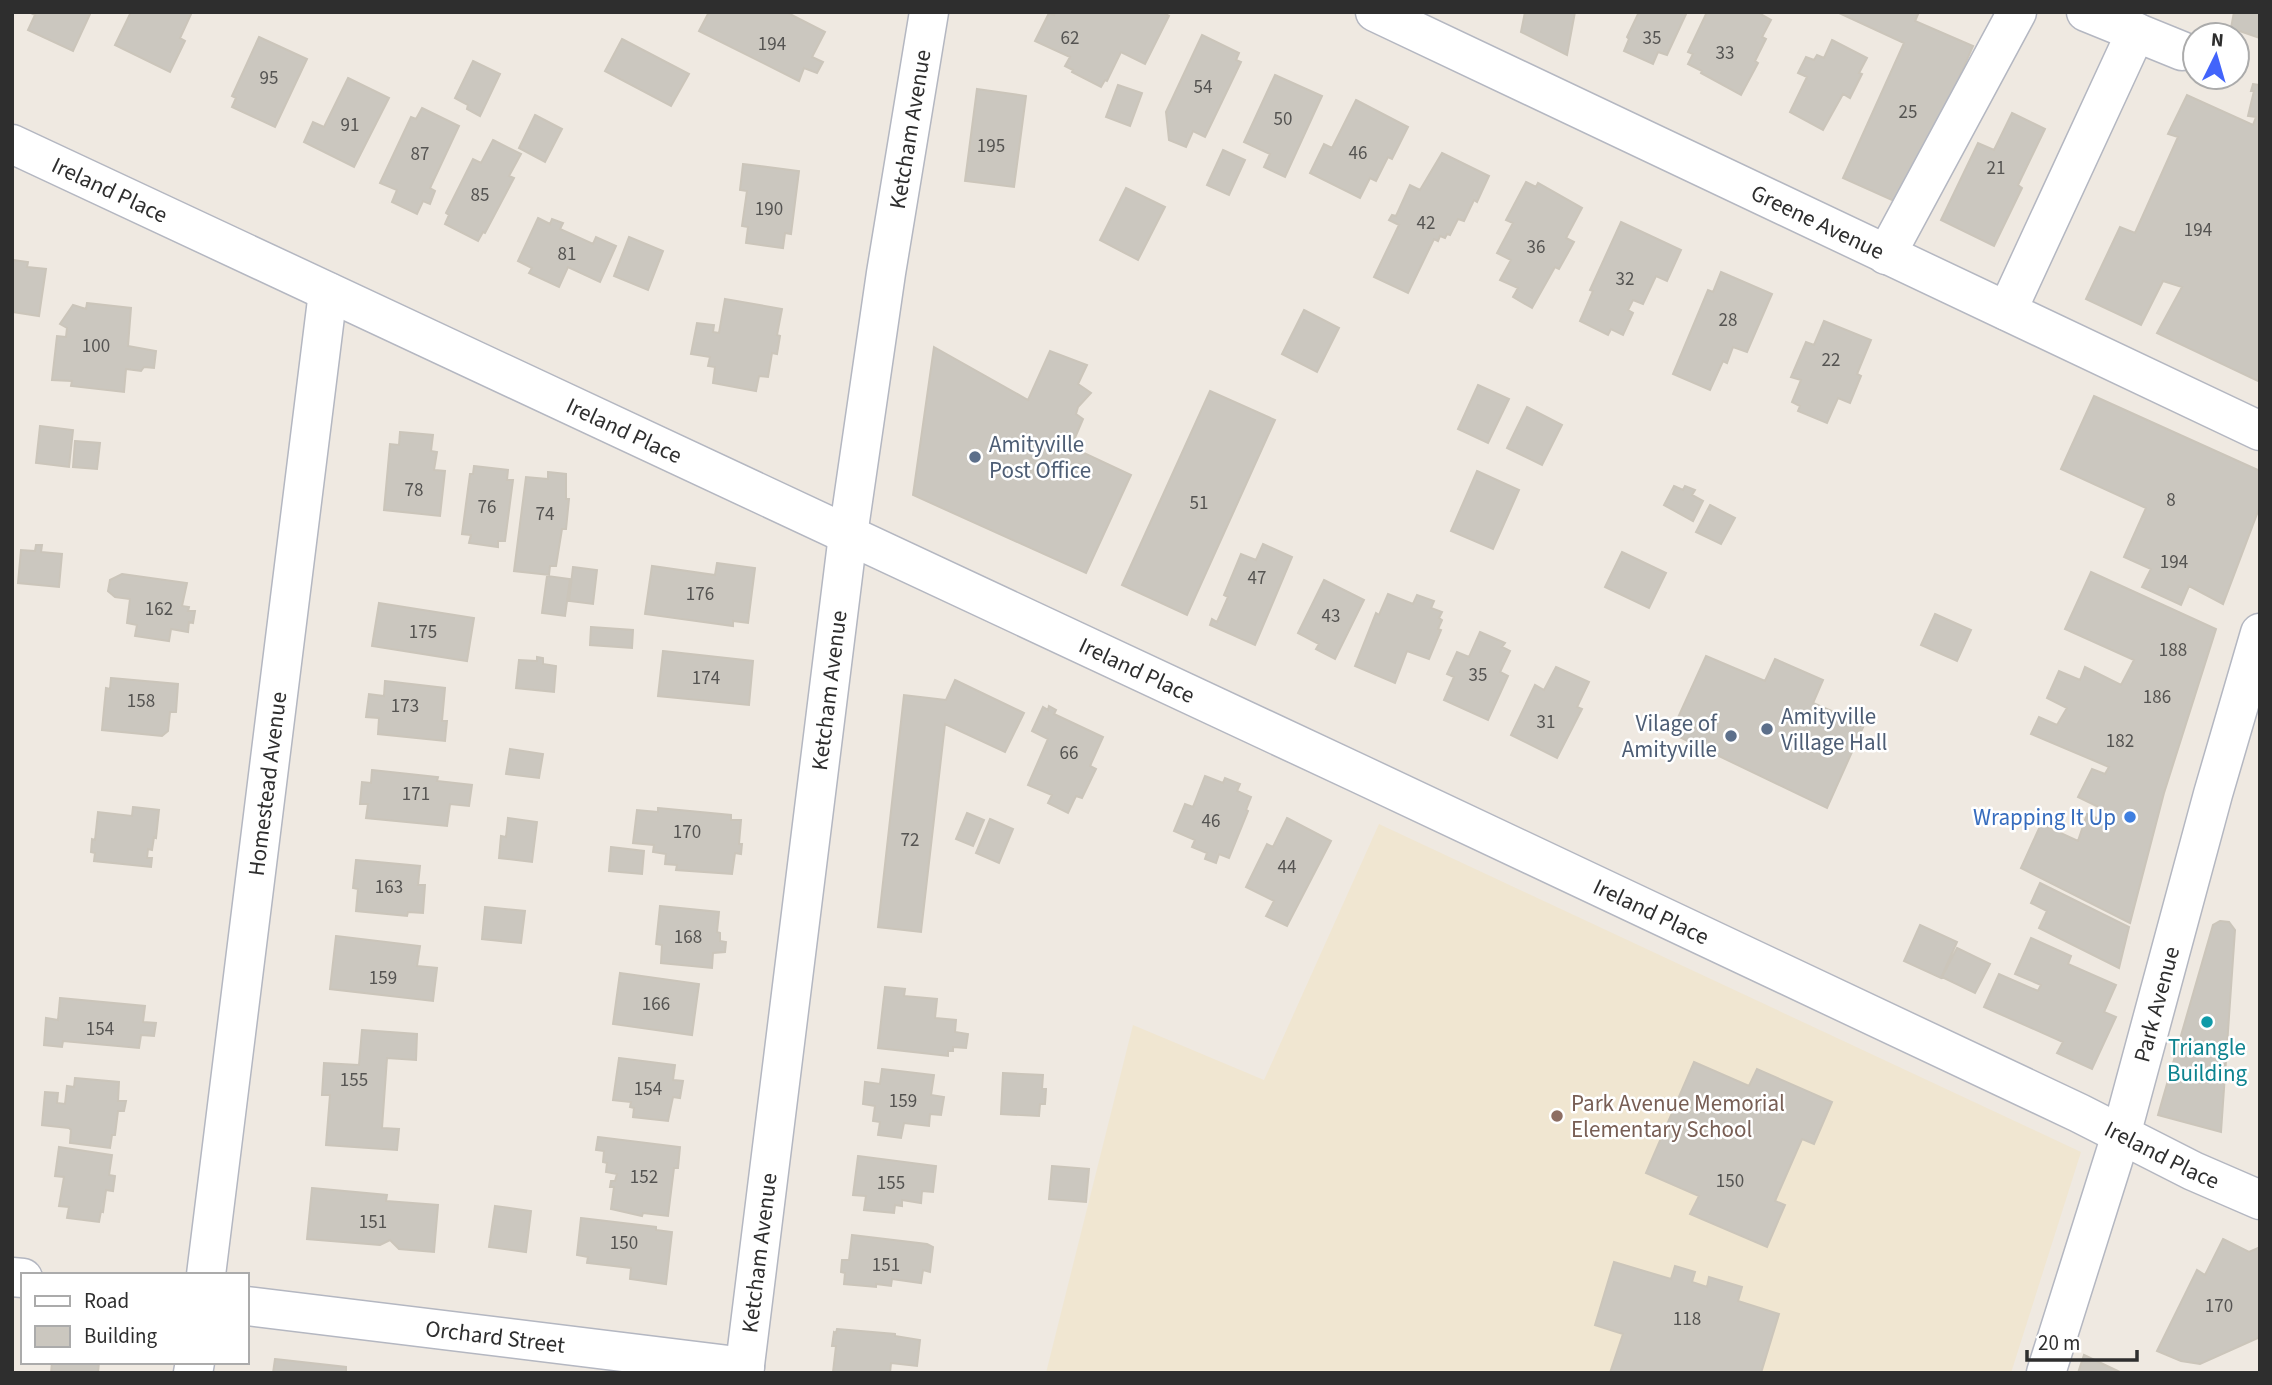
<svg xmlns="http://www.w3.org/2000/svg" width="2272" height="1385" font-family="'Source Sans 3',sans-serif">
<rect width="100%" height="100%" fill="#efe9e1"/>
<path fill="#f0e6d1" d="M1379,824L2081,1152L2011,1373H1046L1133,1025L1264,1080Z"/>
<path fill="#cbc7bf" stroke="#cbc5ba" stroke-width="2" d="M29,12H91L73,51L28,30L35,15Z
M131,12H192L180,38L185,41L170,72L115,45Z
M709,12H786L825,32L812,57L823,62L817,73L804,68L799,81L699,31Z
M1055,12H1162L1169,16L1145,64L1121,52L1107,81L1105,80L1101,87L1072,72L1073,70L1065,66L1070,57L1035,41L1049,13L1054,15Z
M1525,12H1575L1567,55L1521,32Z
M1639,12H1687L1667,55L1658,52L1653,64L1624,51L1629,39L1627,37Z
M1707,12H1757L1771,20L1762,37L1766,39L1755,61L1758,63L1741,95L1701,73L1702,71L1688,64L1693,54L1688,52Z
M1837,12H1919L1915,21L1973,46L1903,205L1843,178L1904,43Z
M2234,12H2260V38L2231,28Z
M1202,35L1239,53L1236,60L1241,62L1205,137L1193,131L1186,147L1169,140L1166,112Z
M259,37L307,59L275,127L232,107L236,98L232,96Z
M622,39L689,74L671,106L605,71Z
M1832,40L1867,58L1859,73L1862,74L1850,98L1843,94L1823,130L1790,112L1807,77L1798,73L1806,57L1814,60L1817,55L1824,58Z
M473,61L500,74L480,116L467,109L468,105L455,98Z
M1275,75L1322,96L1285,177L1264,167L1270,154L1244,142Z
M348,78L389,98L354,167L304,142L313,122L324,127Z
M2253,84L2260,85V382L2157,333L2182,287L2163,281L2141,325L2086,299L2120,227L2135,233L2178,137L2168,134L2187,95L2253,125L2256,117L2248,116L2254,91H2251Z
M1118,85L1142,93L1130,126L1106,117Z
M977,89L1026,96L1014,187L965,181Z
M1356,100L1408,127L1392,159L1388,157L1376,181L1370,178L1360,198L1310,173L1324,144L1332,148Z
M422,108L459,126L430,188L435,191L430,204L423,201L417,214L392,202L397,190L380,183L411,117L416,119Z
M2012,113L2045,129L2018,185L2022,188L1994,246L1941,220L1978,143L1994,150Z
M535,115L562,129L545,162L519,148Z
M493,140L521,154L509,176L514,178L485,233L483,232L478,241L445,224L449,215L446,213L473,159L481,163Z
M1223,150L1245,160L1229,195L1207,185Z
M1442,153L1489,176L1477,202L1474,200L1464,221L1458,219L1450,235L1447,234L1445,238L1440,236L1438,241L1434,239L1408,293L1374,277L1399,225L1389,220L1392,215L1396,216L1410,185L1420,190Z
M743,164L799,171L791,234L785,233L783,248L746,243L748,227L742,226L747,191L740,190Z
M1526,182L1536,187L1538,183L1582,208L1566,238L1574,242L1559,269L1555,267L1532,308L1513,297L1518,288L1500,280L1511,260L1497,253L1513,223L1506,220Z
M1126,188L1165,207L1138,260L1100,240Z
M538,218L550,224L552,219L563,223L560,229L593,244L596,237L616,246L600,282L568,267L559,287L529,273L532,268L518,261Z
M1621,222L1681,250L1667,281L1656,276L1643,304L1633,300L1628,310L1633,313L1623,335L1611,329L1608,335L1580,321L1593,291L1590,290Z
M629,237L663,251L648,290L614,276Z
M13,260L28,262L27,267L46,269L39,316L12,312Z
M1721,272L1772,294L1747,352L1733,347L1727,363L1723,361L1710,390L1673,374L1708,290L1713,292Z
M725,299L782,309L777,335L780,336L777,354L772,353L768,377L759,376L756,391L713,383L715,367L708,366L710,357L691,354L697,323L714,325L713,332L719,333Z
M87,303L131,308L128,346L156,351L154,368L144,367L141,371L126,369L124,392L71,386L72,381L52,380L57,336L66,337L67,328L60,324L73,305L86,309Z
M1304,310L1339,328L1317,372L1282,354Z
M1824,321L1871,340L1857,374L1861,376L1850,403L1838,398L1827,423L1798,411L1800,406L1792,402L1801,380L1791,377L1806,342L1814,345Z
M934,347L1028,400L1050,351L1087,365L1078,384L1091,393L1078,407L1076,414L1083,419L1071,447L1131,475L1086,573L913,495Z
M1478,385L1509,399L1488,443L1458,429Z
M1210,391L1275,420L1187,615L1122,585Z
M2094,396L2260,471V506L2223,604L2189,586L2181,605L2142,587L2151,569L2124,557L2146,508L2061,469Z
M1527,407L1562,425L1542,465L1507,448Z
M40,426L73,430L69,467L36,463Z
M400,432L433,435L431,451L437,452L434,470L445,471L440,516L384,510L390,444L399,445Z
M75,441L100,443L97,469L73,467Z
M474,466L508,470L507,480H513L505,541H498V547L469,543L471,535L462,534L470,474H473Z
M1477,471L1519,490L1493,549L1451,531Z
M548,472L566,474V499H569L566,529H562L556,566H550L549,575L514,571L526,477L548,479Z
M1674,486L1683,490L1685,486L1695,490L1692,495L1703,501L1693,521L1664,505Z
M1710,505L1735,518L1721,544L1696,532Z
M1263,544L1292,557L1255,645L1210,625L1212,619L1217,622L1228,597L1224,595L1241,554L1256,560Z
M36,545H42L41,552L62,554L59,587L18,583L21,550L35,551Z
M1622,552L1666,573L1649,608L1605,587Z
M717,563L755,568L748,623L733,621V626L645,614L652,566L715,575Z
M573,567L597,570L593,604L569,601Z
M2091,572L2216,629L2164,793L2130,923L2021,868L2041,824L2078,841L2087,814L2109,823L2111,813L2078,797L2092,769L2105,774L2109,767L2031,734L2039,717L2057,725L2067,708L2047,698L2059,671L2080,680L2085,667L2121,685L2134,660L2065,629Z
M122,574L187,583L182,606L189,607L188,611H195L193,623L189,622L188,632L171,629L169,641L135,636L137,625L127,623L130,599L115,597L108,591L110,580Z
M547,576L570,579L565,616L542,613Z
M1324,580L1364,600L1335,659L1316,649L1319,644L1298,633Z
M1388,594L1413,604L1417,595L1434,601L1431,608L1442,612L1439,618L1442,620L1438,629L1441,630L1429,659L1407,651L1395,683L1355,666L1376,613L1379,615Z
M379,603L474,618L467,661L372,646Z
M1935,614L1971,630L1957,661L1921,645Z
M591,627L633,630L632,648L590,645Z
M1480,632L1505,643L1502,647L1510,651L1500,672L1508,676L1488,720L1444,700L1454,677L1447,674L1457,652L1469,657Z
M663,651L753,661L749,705L658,696Z
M1706,656L1765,681L1775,659L1823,680L1813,703L1864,725L1827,808L1671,733Z
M537,657L543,658V664L556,666L554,692L516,688L519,660L537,661Z
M1556,667L1589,682L1577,707L1582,709L1557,758L1511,735L1535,685L1544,690Z
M111,678L178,684L176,712H170L168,731L162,736L102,730L106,688L110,689Z
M955,680L1024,713L1005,752L945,724L921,932L878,927L904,695L946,700Z
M385,681L445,688L442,721H447L445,741L378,734L379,718L366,717L369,694L384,696Z
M1049,706L1056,710L1054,714L1103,737L1090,766L1096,769L1082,798L1076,796L1068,813L1048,803L1052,795L1028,785L1048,739L1032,731L1043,707L1048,710Z
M510,749L543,754L539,778L506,774Z
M372,770L438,777L437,781L472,785L469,806L450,804L447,826L366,818L368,804H360L362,782L371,783Z
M1205,776L1223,783L1225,778L1240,784L1237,791L1251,797L1246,810L1248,811L1229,858L1219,854L1216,863L1205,859L1207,853L1192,847L1195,840L1174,831L1185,804L1193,807Z
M133,807L159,810L156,838L154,837L152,850L148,849L147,858H152L151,867L94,861L95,853L91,852L92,839L95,840L98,812L132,816Z
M658,808L731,815V820H741L739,844H742L741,854L735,853L732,874L676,870L677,865L665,864L666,854L653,852L654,845L633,843L637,810L658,812Z
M967,813L984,820L973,846L956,839Z
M508,818L537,822L532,862L499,858L501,836L506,837Z
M1287,818L1331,841L1287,926L1266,916L1274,901L1246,887L1267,844L1273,847Z
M990,819L1013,829L999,863L976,853Z
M611,847L644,851L642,874L609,871Z
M356,860L420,866L418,885H425L423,913L408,912L407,916L356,911L358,889L353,888Z
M2040,883L2129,927L2119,968L2039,928L2047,911L2031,903Z
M660,906L719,912L717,932L720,933V941L726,942L725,952L713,953L712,968L661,963L662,945L656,944Z
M485,907L525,911L521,943L482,939Z
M2220,921L2229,922L2235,930L2221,1132L2158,1115L2213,925Z
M1920,925L1957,942L1941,978L1904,961Z
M336,936L420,946L417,966L437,968L433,1001L330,989Z
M2031,938L2071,956L2068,964L2116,985L2104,1012L2116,1017L2092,1069L2057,1053L2063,1042L1984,1007L1999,974L2038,991L2041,985L2015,974Z
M1957,948L1990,964L1975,993L1942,977Z
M620,973L699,984L692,1035L613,1024Z
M885,987L905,989L904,996L937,999L935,1018L956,1020L955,1032L968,1034L966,1048L953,1047V1051H948V1056L878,1048Z
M60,998L145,1006L143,1022L156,1023L154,1036L141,1035L139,1048L63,1041L62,1047L44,1045L46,1018L58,1020Z
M362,1030L417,1034L416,1060L387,1058L382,1128L399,1129L397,1150L326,1145L330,1095H322L324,1063L359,1065Z
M619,1058L675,1065L673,1080L683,1081L680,1098L673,1097L668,1121L633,1117L634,1108L630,1107L631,1102L613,1100Z
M1694,1062L1749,1086L1757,1069L1832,1102L1814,1144L1802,1139L1775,1201L1785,1205L1767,1247L1690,1214L1699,1196L1646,1173Z
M882,1069L934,1075L931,1095L944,1097L941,1115L930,1114L929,1126L904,1123L901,1138L878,1135L880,1122L873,1121L875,1106L863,1104L865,1082L880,1084Z
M1003,1073L1043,1075L1042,1089H1046L1045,1104H1040L1039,1116L1001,1114Z
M75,1078L119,1082L118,1101H126L124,1111H118L115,1135H112L110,1148L70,1143L71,1130L69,1128L42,1125L45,1092L58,1093L57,1103L65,1104L67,1086L74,1087Z
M598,1137L680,1147L678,1168H674L668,1216L643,1213L642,1216L611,1209L614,1187H610L611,1181H615L617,1174L606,1172L607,1163L603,1162L604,1151L596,1150Z
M59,1147L112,1155L109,1175L115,1176L113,1191L106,1190L103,1212L101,1211L99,1222L67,1218L69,1207L59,1206L64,1177L55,1176Z
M858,1156L936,1166L933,1192L922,1191L921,1203L902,1200V1206L895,1205L894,1213L864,1210L866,1196L853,1195Z
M1052,1166L1089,1169L1086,1202L1049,1199Z
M312,1188L387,1195L386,1201L438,1205L434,1252L399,1249L390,1240L380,1245L307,1239Z
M495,1206L531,1211L526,1252L489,1247Z
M581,1218L656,1227V1230L672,1232L666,1284L630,1279L631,1268L587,1263L588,1257L577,1255Z
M852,1235L927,1244L933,1247L930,1272L923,1270L921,1283L892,1279L891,1286L876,1284V1287L844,1284L845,1273L841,1272L842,1260H849Z
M2223,1239L2249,1252L2258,1248L2260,1251V1337L2200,1364L2181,1361L2157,1351L2197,1270L2205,1275Z
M1614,1262L1671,1279L1675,1266L1695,1272L1692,1282L1707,1287L1709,1277L1742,1287L1738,1301L1779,1314L1761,1373H1610L1623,1334L1595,1325Z
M837,1329L895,1334V1336L920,1340L917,1366L891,1363L890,1373L833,1372L836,1346H832L834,1332L836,1333Z
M2084,1355L2122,1373H2078Z
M275,1359L346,1367V1373H273Z
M52,1362H99L98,1373H51Z"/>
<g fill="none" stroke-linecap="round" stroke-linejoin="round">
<g stroke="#b4b7c1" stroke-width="41">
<g id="minor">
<path id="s1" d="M1375,12L2260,431"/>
<path d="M2086,12L2182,51"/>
<path id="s2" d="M12,144L1362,775L2079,1113L2193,1171L2260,1200"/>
<path d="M1886,255L2017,12"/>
<path d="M2007,311L2136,32"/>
<path id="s3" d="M206,1275L328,292"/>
<path d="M12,1277L23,1278"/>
<path id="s4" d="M247,1306L745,1367"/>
<path d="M193,1373L195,1362"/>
<path id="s5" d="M744,1373L848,535L886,273L929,12"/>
<path id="s6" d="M2046,1373L2121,1135L2213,794L2260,633"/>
</g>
</g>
<use href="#minor" stroke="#fff" stroke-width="38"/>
</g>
<g fill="#5c6f8a" stroke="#fff" stroke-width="2.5">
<circle cx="975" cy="457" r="7"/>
<circle cx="1767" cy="729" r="7"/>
<circle cx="1731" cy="736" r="7"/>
</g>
<circle fill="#3f7fe0" stroke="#fff" stroke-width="2.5" cx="2130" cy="817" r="7"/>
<circle fill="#0f9aa8" stroke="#fff" stroke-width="2.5" cx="2207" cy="1022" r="7"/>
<circle fill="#8d6e63" stroke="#fff" stroke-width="2.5" cx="1557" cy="1116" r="7"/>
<g text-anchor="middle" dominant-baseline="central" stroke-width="5" stroke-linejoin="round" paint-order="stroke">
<g font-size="19" fill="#555452">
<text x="1070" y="38">62</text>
<text x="1652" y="38">35</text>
<text x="772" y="44">194</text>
<text x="1725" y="53">33</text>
<text x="269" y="78">95</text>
<text x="1203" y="87">54</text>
<text x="1908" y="112">25</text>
<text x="1283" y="119">50</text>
<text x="350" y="125">91</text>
<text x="991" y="146">195</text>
<text x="1358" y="153">46</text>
<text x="420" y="154">87</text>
<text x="1996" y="168">21</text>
<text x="480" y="195">85</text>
<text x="769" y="209">190</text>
<text x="1426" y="223">42</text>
<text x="2198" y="230">194</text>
<text x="1536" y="247">36</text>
<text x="567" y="254">81</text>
<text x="1625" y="279">32</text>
<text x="1728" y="320">28</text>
<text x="96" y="346">100</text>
<text x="1831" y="360">22</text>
<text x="414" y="490">78</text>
<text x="2171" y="500">8</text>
<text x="1199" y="503">51</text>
<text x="487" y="507">76</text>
<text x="545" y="514">74</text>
<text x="2174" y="562">194</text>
<text x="1257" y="578">47</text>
<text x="700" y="594">176</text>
<text x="159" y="609">162</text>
<text x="1331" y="616">43</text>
<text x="423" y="632">175</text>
<text x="2173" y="650">188</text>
<text x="1478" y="675">35</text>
<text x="706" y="678">174</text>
<text x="2157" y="697">186</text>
<text x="141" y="701">158</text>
<text x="405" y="706">173</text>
<text x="1546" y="722">31</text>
<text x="2120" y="741">182</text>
<text x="1069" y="753">66</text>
<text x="416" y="794">171</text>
<text x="1211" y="821">46</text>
<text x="687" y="832">170</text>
<text x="910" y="840">72</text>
<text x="1287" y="867">44</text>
<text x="389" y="887">163</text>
<text x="688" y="937">168</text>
<text x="383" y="978">159</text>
<text x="656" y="1004">166</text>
<text x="100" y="1029">154</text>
<text x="354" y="1080">155</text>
<text x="648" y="1089">154</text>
<text x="903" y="1101">159</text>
<text x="644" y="1177">152</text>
<text x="1730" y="1181">150</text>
<text x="891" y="1183">155</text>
<text x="373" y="1222">151</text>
<text x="624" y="1243">150</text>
<text x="886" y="1265">151</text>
<text x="2219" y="1306">170</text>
<text x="1687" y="1319">118</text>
</g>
<g font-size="23" fill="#2e2e2e" stroke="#fff">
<text stroke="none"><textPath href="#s5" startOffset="1255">Ketcham Avenue</textPath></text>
<text stroke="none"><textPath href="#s2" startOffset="108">Ireland Place</textPath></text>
<text stroke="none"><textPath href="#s1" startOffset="490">Greene Avenue</textPath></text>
<text stroke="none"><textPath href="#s2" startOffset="676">Ireland Place</textPath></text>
<text stroke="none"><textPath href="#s2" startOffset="1242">Ireland Place</textPath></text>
<text stroke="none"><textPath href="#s5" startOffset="688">Ketcham Avenue</textPath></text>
<text stroke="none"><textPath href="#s3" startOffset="495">Homestead Avenue</textPath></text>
<text stroke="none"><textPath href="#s2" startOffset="1810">Ireland Place</textPath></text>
<text stroke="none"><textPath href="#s6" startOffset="385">Park Avenue</textPath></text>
<text stroke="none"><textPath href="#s2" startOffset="2376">Ireland Place</textPath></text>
<text stroke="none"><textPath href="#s5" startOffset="121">Ketcham Avenue</textPath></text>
<text stroke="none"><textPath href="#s4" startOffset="250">Orchard Street</textPath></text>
</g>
<g font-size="23" fill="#4e5e75" stroke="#fff" text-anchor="start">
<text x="989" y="444">Amityville<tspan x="989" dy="26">Post Office</tspan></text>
<text x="1781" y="716">Amityville<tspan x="1781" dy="26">Village Hall</tspan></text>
<text x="1717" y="723" text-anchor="end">Vilage of<tspan x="1717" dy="26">Amityville</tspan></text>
</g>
<g font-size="23" fill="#366cbe" stroke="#fff" text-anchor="end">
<text x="2116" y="817">Wrapping It Up</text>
</g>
<g font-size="23" fill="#0d838f" stroke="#fff">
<text x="2207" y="1047">Triangle<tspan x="2207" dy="26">Building</tspan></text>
</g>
<g font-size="23" fill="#785e54" stroke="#fff" text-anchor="start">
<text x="1571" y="1103">Park Avenue Memorial<tspan x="1571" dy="26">Elementary School</tspan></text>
</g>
</g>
<rect width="2272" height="1385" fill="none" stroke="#2e2e2e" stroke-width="28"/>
<rect x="21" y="1273" width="228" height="91" fill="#ffffff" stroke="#ababab" stroke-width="2"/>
<rect x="35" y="1296" width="35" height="10" fill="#ffffff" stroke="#ababab" stroke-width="2"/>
<text x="84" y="1308" font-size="21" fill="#2e2e2e">Road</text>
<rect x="35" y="1326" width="35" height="21" fill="#cbc7bf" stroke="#ababab" stroke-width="2"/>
<text x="84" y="1343" font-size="21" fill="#2e2e2e">Building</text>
<g transform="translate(2216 56) rotate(5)"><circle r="33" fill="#ffffff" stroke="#ababab" stroke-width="2"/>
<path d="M0-5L12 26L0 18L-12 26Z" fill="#4264fb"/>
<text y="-10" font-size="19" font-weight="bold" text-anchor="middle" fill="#2e2e2e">N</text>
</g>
<path d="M2027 1350v10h110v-10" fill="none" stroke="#2e2e2e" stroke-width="3.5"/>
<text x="2038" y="1350" font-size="21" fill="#2e2e2e" stroke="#ffffff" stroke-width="5" paint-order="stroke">20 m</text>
</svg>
